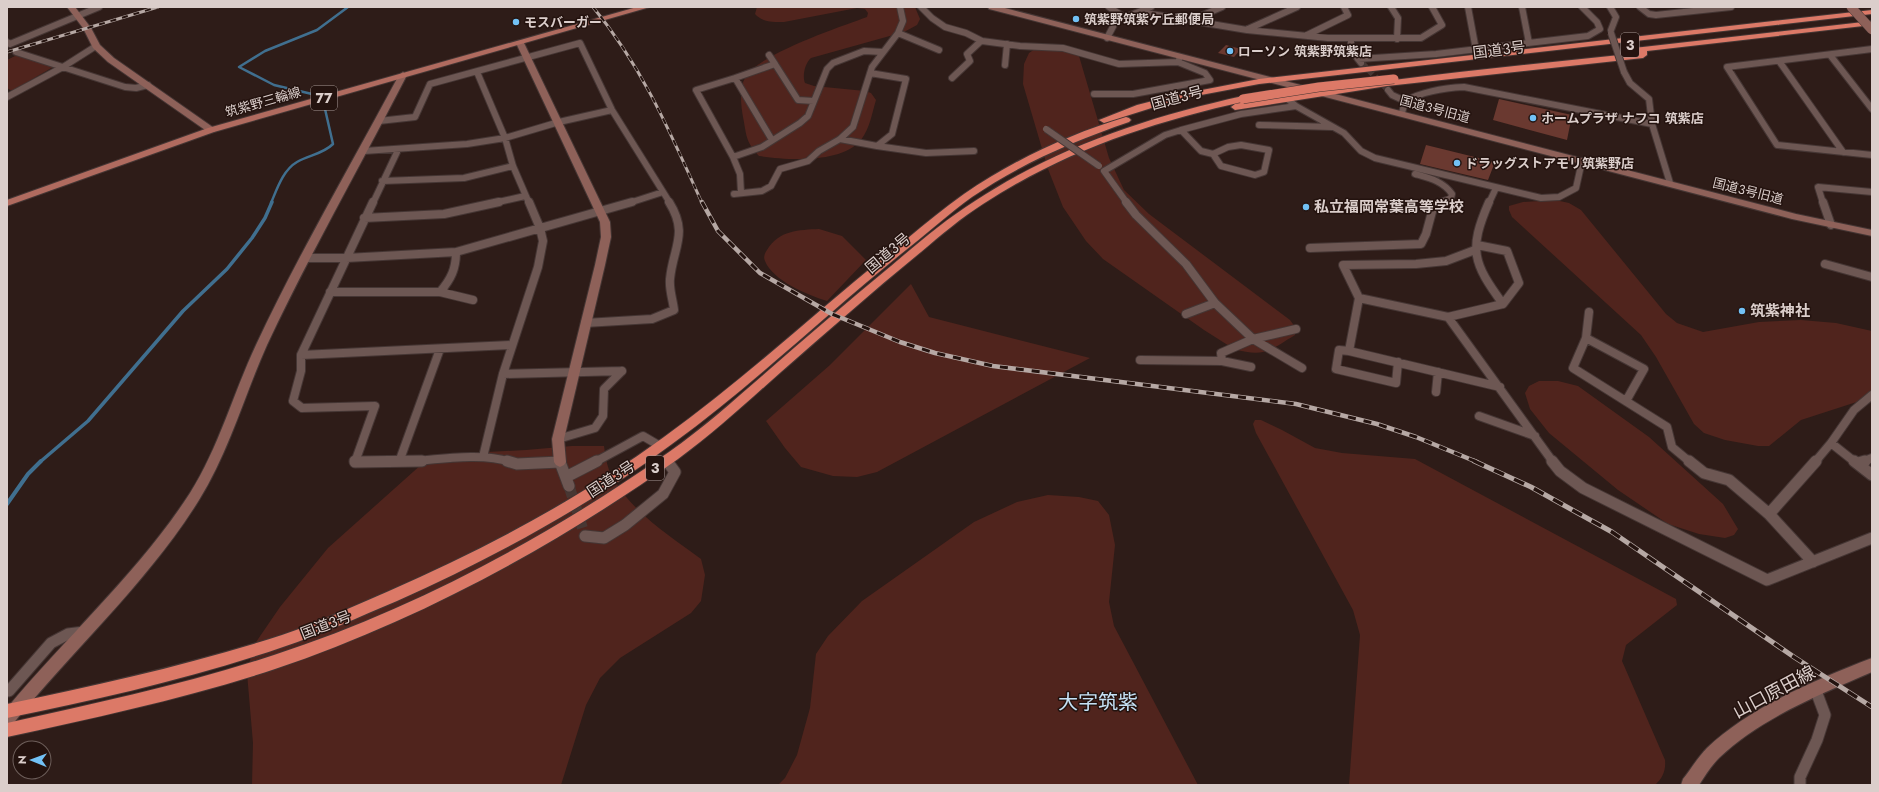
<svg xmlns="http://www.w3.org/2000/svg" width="1879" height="792" font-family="Jost,'Noto Sans JP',sans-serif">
<rect width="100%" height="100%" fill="#2e1c18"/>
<path fill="#50241d" d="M757,7H915L920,19L917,25L904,32L811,58C805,63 802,76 805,83L814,86L865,91L871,93L876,100C872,113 870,128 861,140C841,164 787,160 759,156C745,140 747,137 743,117C741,106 739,88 745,78C758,54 840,27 867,17L868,13L865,9L857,8L784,22C773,22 762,22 755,14Z
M1047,46L1079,56L1109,158L1124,190L1149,214L1290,320L1295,327V335C1270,350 1265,358 1234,349L1204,330L1103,259L1086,241L1063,207L1048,169L1023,84L1024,64L1029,53L1038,47Z
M17,55L53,67L12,91L7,88V60Z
M1555,200L1569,203L1581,210L1666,314L1677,323L1703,332L1759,322L1801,320L1836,323L1872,331V397L1801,420L1769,446H1758L1725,440L1704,433L1694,424L1656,357L1641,335L1512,217L1509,210V206L1523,202Z
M819,229L842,236L866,260L827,301C808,295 773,281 765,261C763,257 765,253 767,250C779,230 799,230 819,229Z
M911,284L929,317L1090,358L877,472L857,477L833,476L801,467L785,448L766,421L830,365Z
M1539,381H1558L1578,386L1649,437L1723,504L1738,529L1734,535L1725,538L1699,534L1668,524L1618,490L1549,433L1530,409L1525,393L1529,386Z
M1255,420H1261L1282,430L1315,448L1342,453L1415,459L1676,599L1677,605L1626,645L1622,661L1665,760C1666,770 1663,778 1655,785H1349L1360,635L1353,610L1256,433L1253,424Z
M572,446H604C605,453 606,462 609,470C627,509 667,534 701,559L705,575L701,601L691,613L620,658L600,678L586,705L561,785H252L253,743L247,673L254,645L280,607L328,548L432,455L526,450Z
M1048,495L1079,497L1098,501L1109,515L1115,545L1109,602L1114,626L1198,785H778L785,778L797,755L810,708L816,654L828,636L862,601L974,522L1017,502Z"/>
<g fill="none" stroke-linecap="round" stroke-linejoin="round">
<path stroke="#406f8f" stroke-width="2.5" d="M271,203C277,189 283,170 297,162C309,155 323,154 333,144L325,109L312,94L274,85L239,67L265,51L317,30L348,7"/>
<path stroke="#406f8f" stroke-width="3.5" d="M40,462L88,421L183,311L227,269L252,238L265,218L272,202"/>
<path stroke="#406f8f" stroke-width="4" d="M7,504L28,474L41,461"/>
</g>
<path fill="#6a3930" d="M1226,45L1241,49L1234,57L1218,53Z
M1499,99L1572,115L1567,140L1493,120Z
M1426,145L1495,162L1488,180L1420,164Z"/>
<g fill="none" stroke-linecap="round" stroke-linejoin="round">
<path stroke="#483733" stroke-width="6" stroke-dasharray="6 3.5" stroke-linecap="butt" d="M1362,63L1388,90"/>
<path stroke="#483733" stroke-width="11" stroke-dasharray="11 5.5" stroke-linecap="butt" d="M569,486L585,536"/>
<g stroke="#453634" stroke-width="8">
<path id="street-far2" d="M921,7L932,18L945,27L966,33L982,41L1020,46L1063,48L1119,64L1178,62L1180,57
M1109,7L1124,17
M1391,7L1398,18L1397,39
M1468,7L1476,50
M1522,7L1529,43
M1610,7L1616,17L1611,30
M1640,7L1649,14L1656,15L1731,7
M1139,12L1247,30L1328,38H1421L1442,25L1432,7
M1191,20L1222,7
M1248,29L1297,7
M898,33L939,50
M1307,35L1348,15L1344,7
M1107,38L1116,21L1151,7
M1351,38V50L1361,63
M7,42L10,44L99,7
M1872,49L1727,67L1777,145L1872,155
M16,52L125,87L136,88L148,85
M769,55L775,64
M1830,55L1872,109
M1358,59L1436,54L1588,36L1600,29L1597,22L1582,7
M1779,61L1843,152
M1005,65L1007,44
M477,72L505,138L513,166L529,203
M1624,72L1630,83L1649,99L1652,124L1670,183
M735,78L775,64L798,100L814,101
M952,78L970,61L967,54L981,41
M1388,90L1392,95L1405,101
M1094,94H1133L1210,80L1205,73L1178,62
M7,97L63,67L96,46
M1285,97L1296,106L1344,133L1361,151L1375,158L1541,198L1559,197L1576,188L1582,161
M1402,113L1405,101C1424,91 1443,88 1464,87L1652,124
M379,121L415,117L430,84L580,43L612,110L670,203
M1259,125L1332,127
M840,139L877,146L892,134L906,79L870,73
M772,140L735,78L696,90L733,157L762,147L800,123L808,116L827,69L833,63L864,51L883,52
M1241,145L1269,150L1264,172L1255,175L1221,166L1213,154L1228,147Z
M877,146L926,153L974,151
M364,151L467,144L505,138L559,122L612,110
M1213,154L1201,151L1181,130L1241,114L1296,106
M733,157L740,174L741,193
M1415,174C1429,178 1443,181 1452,194L1451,198L1440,203
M382,181L464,178L513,166
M734,194L762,191L771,186L780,169L808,161L819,151L840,139L853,127L872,67L898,33L903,21L900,7
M373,203L398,150
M494,203L525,196
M629,203L663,192
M1127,203L1104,171L1165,135L1181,130
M1489,203L1496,188
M1823,203L1818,187L1872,192"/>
</g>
<g stroke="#453634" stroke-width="10">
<path id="street-far1" d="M1126,202L1136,215L1186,264L1215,303L1186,314
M1489,202C1468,250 1473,263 1503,304L1448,317L1553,462
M1823,202L1831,225
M364,218L444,214L499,202
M1477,245L1507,251L1519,283L1503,304
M1310,248L1421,244L1426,234L1433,208L1443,202
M1475,250L1446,261L1416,264L1343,265L1359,298L1349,351L1500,387
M305,258H346L456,252L632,202
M1825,264L1872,277
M330,292H440L473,300
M440,292C451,279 456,269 456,252
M1359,298L1448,317
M1215,303L1253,339L1296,329
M1589,312L1586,338L1573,368L1667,427L1672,447L1690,462
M585,323L652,319L674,310C673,300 669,290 670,279C673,247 689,234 669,202
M1586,338L1644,369L1626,401
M1349,351L1339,350L1336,369L1396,383L1398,362
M301,355L512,345
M1140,360L1222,361
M1251,367L1222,361L1221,353L1253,339L1302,368
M503,374L622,371
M1436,392L1438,372
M1479,416L1535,436
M558,439L595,428L603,416L604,389L622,371
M1831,443L1855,462
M483,457L503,374L538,267L543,241L540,228L529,202
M355,462L375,406L302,408L293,401L301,371V355L373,202
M399,462L440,349
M405,462C436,460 482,452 510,462
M595,462L643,436L660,446
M1815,462L1831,443L1854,410L1872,395
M1862,462L1872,458"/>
</g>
<g stroke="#453634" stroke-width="13">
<path id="street" d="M355,461V462L422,461
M507,461L517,464L560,462L569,486
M1552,461L1560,471L1583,488L1767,580L1872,538
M1689,461L1704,473L1729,480L1769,514L1813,562
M1854,461L1872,475
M1858,463L1865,461
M566,477L597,461
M1769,514L1816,461
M585,536L604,538L625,525L663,494L675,472L667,461
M9,691L51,643L68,634L84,632
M1800,785V777L1817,740L1825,715L1816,691"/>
</g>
<g stroke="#453634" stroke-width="2">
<path id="secondary" d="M67,7H75L91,28L100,45L114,58L214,128L216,130L214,132H208L108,62L93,48L83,28Z
M988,7H1001L1796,214L1872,230V236L1792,219L989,9Z
M517,41H523L524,43L610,222L611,237L605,265L564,439L566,462L564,465L560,467L556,465L554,462L552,439L595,265L601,237L600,222L516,43Z
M403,72L407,75C361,165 310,253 267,345C244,396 229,452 199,500C149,581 72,651 12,725L7,727V708C67,636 139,572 190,493C219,447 233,394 256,345C299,253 351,165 399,75Z
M1872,658V672C1819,695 1761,718 1719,758C1711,766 1705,776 1699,785H1681L1683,779C1691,769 1698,757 1707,748C1750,707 1817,679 1872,658Z"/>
</g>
<g stroke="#453634" stroke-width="2">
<path id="primary" d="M637,7H650L214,132L7,206V200L208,128Z"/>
</g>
<g stroke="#453634" stroke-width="2">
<path id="highway" d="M1872,10V14L1259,84L1180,99L1104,123L1099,120L1137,105L1176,95L1259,79Z
M1872,21V25L1647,51V55L1643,58L1387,86L1235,110L1231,107L1235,104C1369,80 1504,67 1639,53L1631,50L1632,48L1643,47Z
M1243,96L1246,97V101C1150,123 1066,150 983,204C961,218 941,235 921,252C873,291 827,332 781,372C747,402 714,433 678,459C554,547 419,620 275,669C188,698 97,717 7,737V723C97,703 187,684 274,655C415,609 548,537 669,452C702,429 732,402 762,376C804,339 847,302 891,266C918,243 945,220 975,201C1057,147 1148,117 1243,96Z
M1126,117L1129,118L1131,120L1129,122C1074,141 1020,164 972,197C951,212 931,230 911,246C830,310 756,383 672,444C587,507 493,558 397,601C359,617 322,634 283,647C193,678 100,699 7,718V704C99,685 192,664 282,635C318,623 354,606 389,591C485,549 579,499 664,437C749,376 825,303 908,238C926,223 944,208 964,194C1012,161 1069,134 1126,117Z"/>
</g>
<use href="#street-far2" stroke="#6d5753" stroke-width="6"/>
<use href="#street-far1" stroke="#6d5753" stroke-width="8"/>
<use href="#street" stroke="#6d5753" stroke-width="11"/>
<use href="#secondary" fill="#8e6159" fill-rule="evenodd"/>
<use href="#primary" fill="#b06b5f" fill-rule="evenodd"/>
<use href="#highway" fill="#dc7967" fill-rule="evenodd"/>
<g stroke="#b6a8a4" stroke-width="3">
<path id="rail-far2" d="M593,7C643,68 670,132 702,203
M7,52L158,7"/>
</g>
<g stroke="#b6a8a4" stroke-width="4.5">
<path id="rail-far1" d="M702,202L718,231L760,273L832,314L900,342L935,353L993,366L1296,404L1377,424L1416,437L1477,462"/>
</g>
<g stroke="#b6a8a4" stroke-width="5">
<path id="rail" d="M1474,461L1531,487L1612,532L1794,657L1872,707"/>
</g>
<use href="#rail-far2" stroke="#24130f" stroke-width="2" stroke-dasharray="6" stroke-linecap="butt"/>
<use href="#rail-far1" stroke="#24130f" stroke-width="3" stroke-dasharray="8" stroke-linecap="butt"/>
<use href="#rail" stroke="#24130f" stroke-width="3.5" stroke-dasharray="11" stroke-linecap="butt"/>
<g stroke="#453634" stroke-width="8" stroke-linecap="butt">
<path id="street-bridge" d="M1611,33L1624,72
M1046,129L1099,166"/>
</g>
<g stroke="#453634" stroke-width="10" stroke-linecap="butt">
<path id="secondary-bridge" d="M1851,7L1872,30"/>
</g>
<g stroke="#453634" stroke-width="10" stroke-linecap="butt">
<path id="highway-bridge" d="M1243,99L1319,87L1394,79"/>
</g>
<use href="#street-bridge" stroke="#6d5753" stroke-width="6"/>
<use href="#secondary-bridge" stroke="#8e6159" stroke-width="9"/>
<use href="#highway-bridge" stroke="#dc7967" stroke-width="9"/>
</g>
<g fill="#72c1f5" stroke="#24130f" stroke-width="1.5">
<circle cx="1076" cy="19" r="4"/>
<circle cx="516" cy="22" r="4"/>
<circle cx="1230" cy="51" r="4"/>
<circle cx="1533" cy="118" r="4"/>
<circle cx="1457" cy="163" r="4"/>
<circle cx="1306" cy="207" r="4"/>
<circle cx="1742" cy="311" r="4"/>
</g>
<g text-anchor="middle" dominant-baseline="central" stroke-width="3" stroke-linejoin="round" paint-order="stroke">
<g font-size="13" font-weight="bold" fill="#dbcecb" stroke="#24130f" text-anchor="start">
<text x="1084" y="19">筑紫野筑紫ケ丘郵便局</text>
<text x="524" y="22">モスバーガー</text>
<text x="1238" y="51">ローソン 筑紫野筑紫店</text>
<text x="1541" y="118">ホームプラザ ナフコ 筑紫店</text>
<text x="1465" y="163">ドラッグストアモリ筑紫野店</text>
</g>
<g font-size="13" fill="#dbcecb" stroke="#24130f">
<text transform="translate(263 102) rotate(-16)">筑紫野三輪線</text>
<text transform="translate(1435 109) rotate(15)">国道3号旧道</text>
<text transform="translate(1748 191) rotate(14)">国道3号旧道</text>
</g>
<g fill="#24130f" stroke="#a49693" stroke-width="1">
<rect x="1621" y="33" width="18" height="24" rx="3"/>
<rect x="311" y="86" width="26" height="24" rx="3"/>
<rect x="646" y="456" width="18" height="24" rx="3"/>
</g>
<g font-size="14" font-weight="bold" fill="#dbcecb">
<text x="1630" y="45">3</text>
<text x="324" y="98">77</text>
<text x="655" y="468">3</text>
</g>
<g font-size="15" fill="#dbcecb" stroke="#24130f">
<text transform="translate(1499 50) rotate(-7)">国道3号</text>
<text transform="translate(1177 98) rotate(-15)">国道3号</text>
<text transform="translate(888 253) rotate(-40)">国道3号</text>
<text transform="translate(611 479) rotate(-33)">国道3号</text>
<text transform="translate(326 625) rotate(-21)">国道3号</text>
</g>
<g font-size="15" font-weight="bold" fill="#dbcecb" stroke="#24130f" text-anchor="start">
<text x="1314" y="207">私立福岡常葉高等学校</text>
<text x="1750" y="311">筑紫神社</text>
</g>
<g font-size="18" fill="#dbcecb" stroke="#24130f">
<text transform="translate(1774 692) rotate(-28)">山口原田線</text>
</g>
<g font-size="20" fill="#c5e1f5" stroke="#24130f">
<text x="1098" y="702">大字筑紫</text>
</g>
</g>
<rect width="1879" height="792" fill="none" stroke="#dbcecb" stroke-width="16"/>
<g transform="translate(32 760) rotate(271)"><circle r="19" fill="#24130f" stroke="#6d5e5a"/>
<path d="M0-3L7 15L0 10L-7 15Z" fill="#72c1f5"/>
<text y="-6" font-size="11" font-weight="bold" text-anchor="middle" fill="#dbcecb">N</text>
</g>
</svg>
